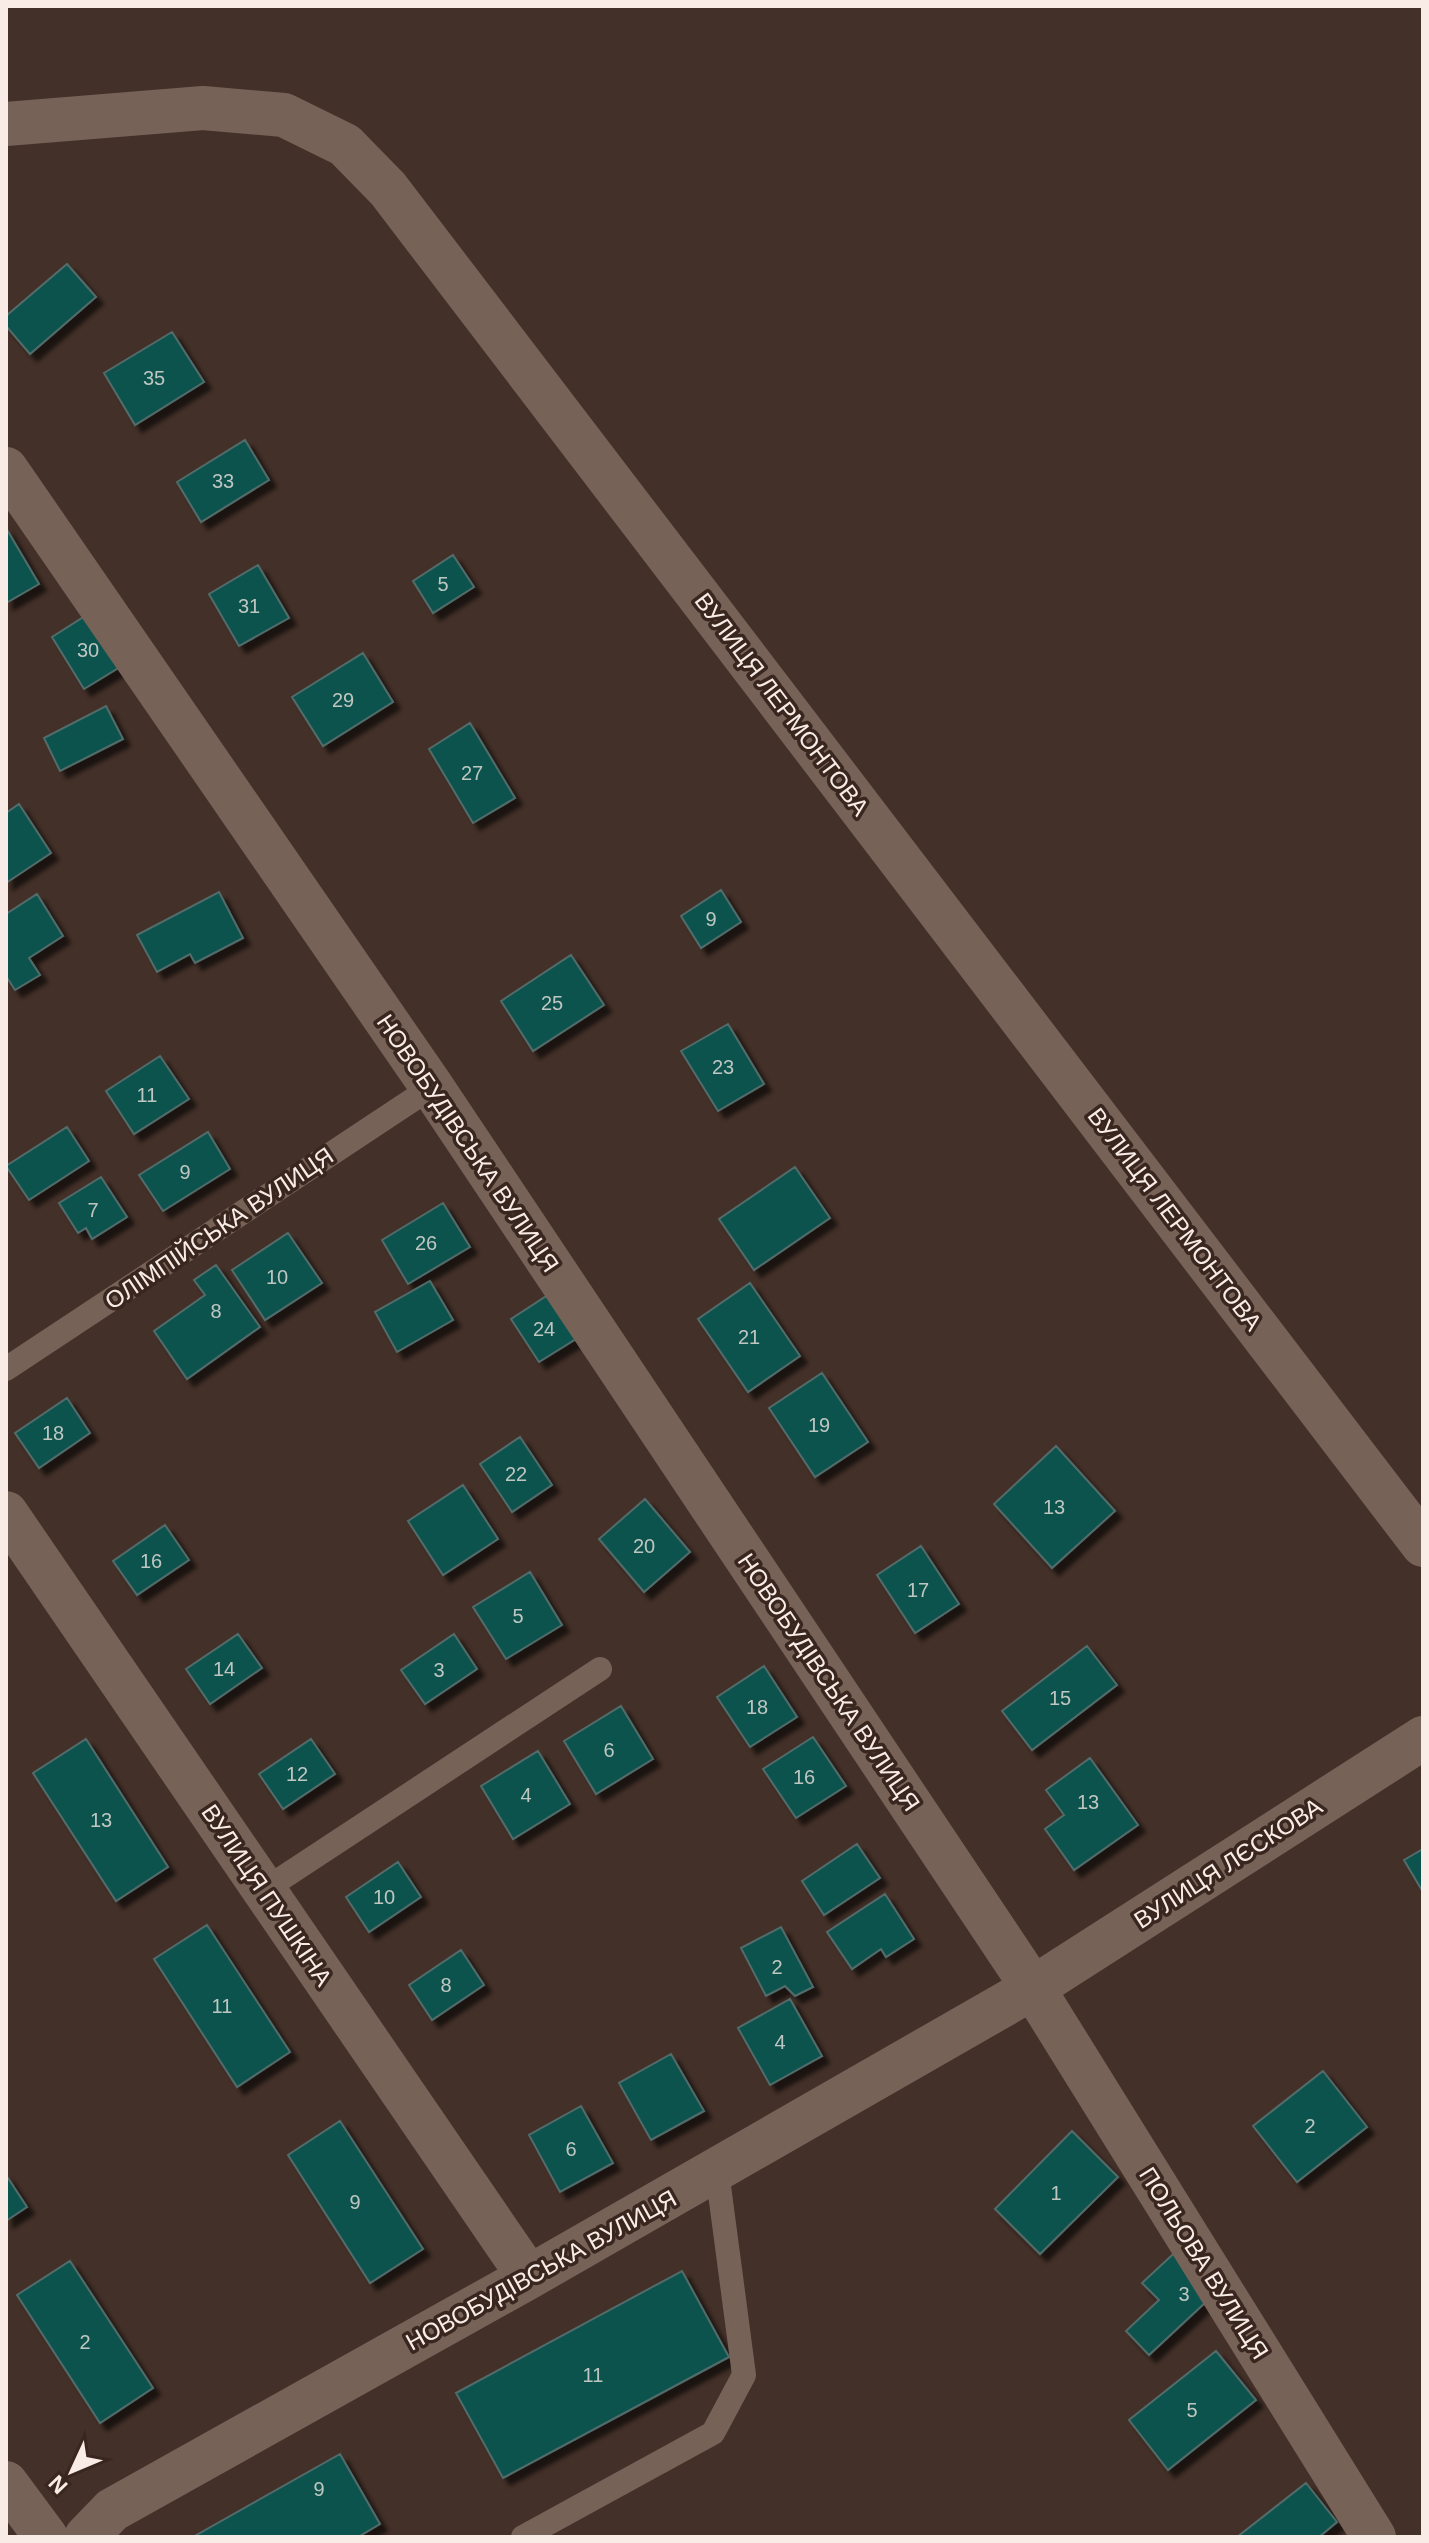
<svg xmlns="http://www.w3.org/2000/svg" width="1429" height="2543" font-family="Helvetica,sans-serif">
<defs>
<filter id="shadow"><feDropShadow dx="7" dy="7" stdDeviation="2" flood-color="#0009"/></filter>
</defs>
<rect width="100%" height="100%" fill="#433028"/>
<path fill="#0d524e" stroke="#516c6a" stroke-width="2" filter="url(#shadow)" d="M67,264L96,297L30,354L6,326V316Z
M172,332L204,382L135,425L104,373Z
M245,440L269,480L201,522L177,482Z
M6,528L39,584L6,603Z
M453,555L474,587L433,613L413,581Z
M258,565L289,618L239,646L209,594Z
M93,611L125,664L84,689L52,637Z
M363,653L393,702L323,746L292,697Z
M106,706L123,739L60,771L44,738Z
M470,723L515,798L473,823L429,749Z
M19,804L51,853L6,883V813Z
M721,890L741,922L701,948L681,916Z
M219,892L243,938L195,963L190,954L157,972L137,935Z
M37,894L63,936L29,958L40,975L15,990L6,976V914Z
M571,955L604,1005L533,1051L501,1001Z
M728,1024L764,1084L718,1111L681,1051Z
M160,1056L189,1099L134,1134L106,1091Z
M67,1127L89,1161L29,1200L6,1166Z
M208,1132L230,1169L163,1211L139,1175Z
M795,1167L830,1218L754,1270L719,1219Z
M101,1177L127,1217L92,1239L86,1228L78,1233L59,1203Z
M443,1203L470,1247L408,1284L382,1240Z
M288,1233L322,1283L265,1320L232,1270Z
M216,1265L260,1327L187,1379L154,1331L205,1295L194,1280Z
M430,1281L453,1320L397,1352L375,1312Z
M750,1283L800,1356L748,1392L698,1319Z
M548,1295L576,1339L539,1362L511,1319Z
M822,1373L868,1442L815,1477L769,1408Z
M67,1398L90,1433L39,1468L15,1433Z
M520,1437L552,1485L512,1512L480,1464Z
M1056,1446L1115,1511L1052,1568L994,1504Z
M463,1485L498,1539L443,1575L408,1521Z
M645,1499L690,1552L644,1592L599,1539Z
M165,1525L189,1560L137,1595L113,1561Z
M921,1546L959,1604L915,1633L877,1575Z
M530,1572L562,1625L506,1659L473,1607Z
M238,1634L262,1668L210,1704L186,1669Z
M454,1634L477,1669L425,1704L401,1670Z
M1087,1646L1117,1685L1032,1750L1002,1711Z
M764,1666L797,1717L750,1747L717,1697Z
M621,1706L653,1759L596,1794L564,1741Z
M813,1737L846,1786L796,1818L763,1769Z
M86,1739L168,1867L116,1901L33,1773Z
M311,1739L335,1774L283,1809L259,1774Z
M538,1751L570,1804L513,1839L481,1786Z
M1090,1758L1138,1825L1074,1870L1045,1829L1064,1815L1046,1790Z
M857,1844L880,1878L824,1915L802,1881Z
M1423,1849V1892L1404,1860Z
M398,1862L421,1897L369,1932L346,1897Z
M885,1894L914,1939L886,1957L881,1949L852,1969L827,1932Z
M207,1925L290,2052L237,2087L154,1959Z
M781,1927L813,1987L795,1996L785,1986L766,1996L741,1948Z
M461,1950L484,1985L432,2020L409,1985Z
M790,1999L822,2056L770,2085L738,2028Z
M671,2054L704,2111L651,2140L619,2083Z
M1323,2071L1367,2127L1297,2182L1253,2126Z
M581,2106L613,2163L560,2192L529,2135Z
M340,2121L423,2249L370,2283L288,2155Z
M1072,2131L1118,2177L1040,2254L995,2209Z
M6,2175L27,2207L6,2221Z
M1183,2245L1222,2287L1149,2355L1126,2331L1159,2300L1142,2283Z
M70,2261L153,2388L100,2423L17,2295Z
M682,2271L729,2357L503,2478L456,2393Z
M1216,2351L1256,2400L1168,2470L1129,2420Z
M340,2454L380,2524L358,2537H193Z
M1306,2483L1337,2522L1319,2537H1237Z"/>
<g fill="none" stroke-linecap="round" stroke-linejoin="round">
<path stroke="#776258" stroke-width="24" d="M6,1369L432,1087
M264,1890L600,1669
M523,2537L713,2433L744,2375L717,2171"/>
<path stroke="#776258" stroke-width="44" d="M6,124L203,108L284,115L345,145L388,189L1423,1545
M6,1513L529,2277
M6,2483L46,2537
M86,2537L112,2510L529,2277L1033,1988L1423,1738"/>
<path stroke="#776258" stroke-width="44" d="M6,469L432,1087L1033,1988L1374,2537"/>
</g>
<g text-anchor="middle" dominant-baseline="central" stroke-width="7" stroke-linejoin="round" paint-order="stroke">
<g font-size="20" fill="#bec6c1">
<text x="154" y="378">35</text>
<text x="223" y="481">33</text>
<text x="443" y="584">5</text>
<text x="249" y="606">31</text>
<text x="88" y="650">30</text>
<text x="343" y="700">29</text>
<text x="472" y="773">27</text>
<text x="711" y="919">9</text>
<text x="552" y="1003">25</text>
<text x="723" y="1067">23</text>
<text x="147" y="1095">11</text>
<text x="185" y="1172">9</text>
<text x="93" y="1210">7</text>
<text x="426" y="1243">26</text>
<text x="277" y="1277">10</text>
<text x="216" y="1311">8</text>
<text x="544" y="1329">24</text>
<text x="749" y="1337">21</text>
<text x="819" y="1425">19</text>
<text x="53" y="1433">18</text>
<text x="516" y="1474">22</text>
<text x="1054" y="1507">13</text>
<text x="644" y="1546">20</text>
<text x="151" y="1561">16</text>
<text x="918" y="1590">17</text>
<text x="518" y="1616">5</text>
<text x="224" y="1669">14</text>
<text x="439" y="1670">3</text>
<text x="1060" y="1698">15</text>
<text x="757" y="1707">18</text>
<text x="609" y="1750">6</text>
<text x="297" y="1774">12</text>
<text x="804" y="1777">16</text>
<text x="526" y="1795">4</text>
<text x="1088" y="1802">13</text>
<text x="101" y="1820">13</text>
<text x="384" y="1897">10</text>
<text x="777" y="1967">2</text>
<text x="446" y="1985">8</text>
<text x="222" y="2006">11</text>
<text x="780" y="2042">4</text>
<text x="1310" y="2126">2</text>
<text x="571" y="2149">6</text>
<text x="1056" y="2193">1</text>
<text x="355" y="2202">9</text>
<text x="1184" y="2294">3</text>
<text x="85" y="2342">2</text>
<text x="593" y="2375">11</text>
<text x="1192" y="2410">5</text>
<text x="319" y="2489">9</text>
</g>
<g font-size="24" fill="#f9ece7" stroke="#39261e">
<text transform="translate(782 704) rotate(53)">ВУЛИЦЯ ЛЕРМОНТОВА</text>
<text transform="translate(468 1143) rotate(56)">НОВОБУДІВСЬКА ВУЛИЦЯ</text>
<text transform="translate(1175 1219) rotate(53)">ВУЛИЦЯ ЛЕРМОНТОВА</text>
<text transform="translate(219 1228) rotate(-34)">ОЛІМПІЙСЬКА ВУЛИЦЯ</text>
<text transform="translate(829 1682) rotate(56)">НОВОБУДІВСЬКА ВУЛИЦЯ</text>
<text transform="translate(1228 1863) rotate(-33)">ВУЛИЦЯ ЛЄСКОВА</text>
<text transform="translate(267 1895) rotate(56)">ВУЛИЦЯ ПУШКІНА</text>
<text transform="translate(1204 2263) rotate(58)">ПОЛЬОВА ВУЛИЦЯ</text>
<text transform="translate(541 2270) rotate(-29)">НОВОБУДІВСЬКА ВУЛИЦЯ</text>
</g>
</g>
<rect width="1429" height="2543" fill="none" stroke="#f9ece7" stroke-width="16"/>
<g transform="translate(72 2471) rotate(226)" stroke="#39261e" stroke-width="6" paint-order="stroke">
<path d="M0-6L14 30L0 20L-14 30Z" fill="#f9ece7"/>
<text y="-12" font-size="22" font-weight="bold" text-anchor="middle" fill="#f9ece7">N</text>
</g>
</svg>
